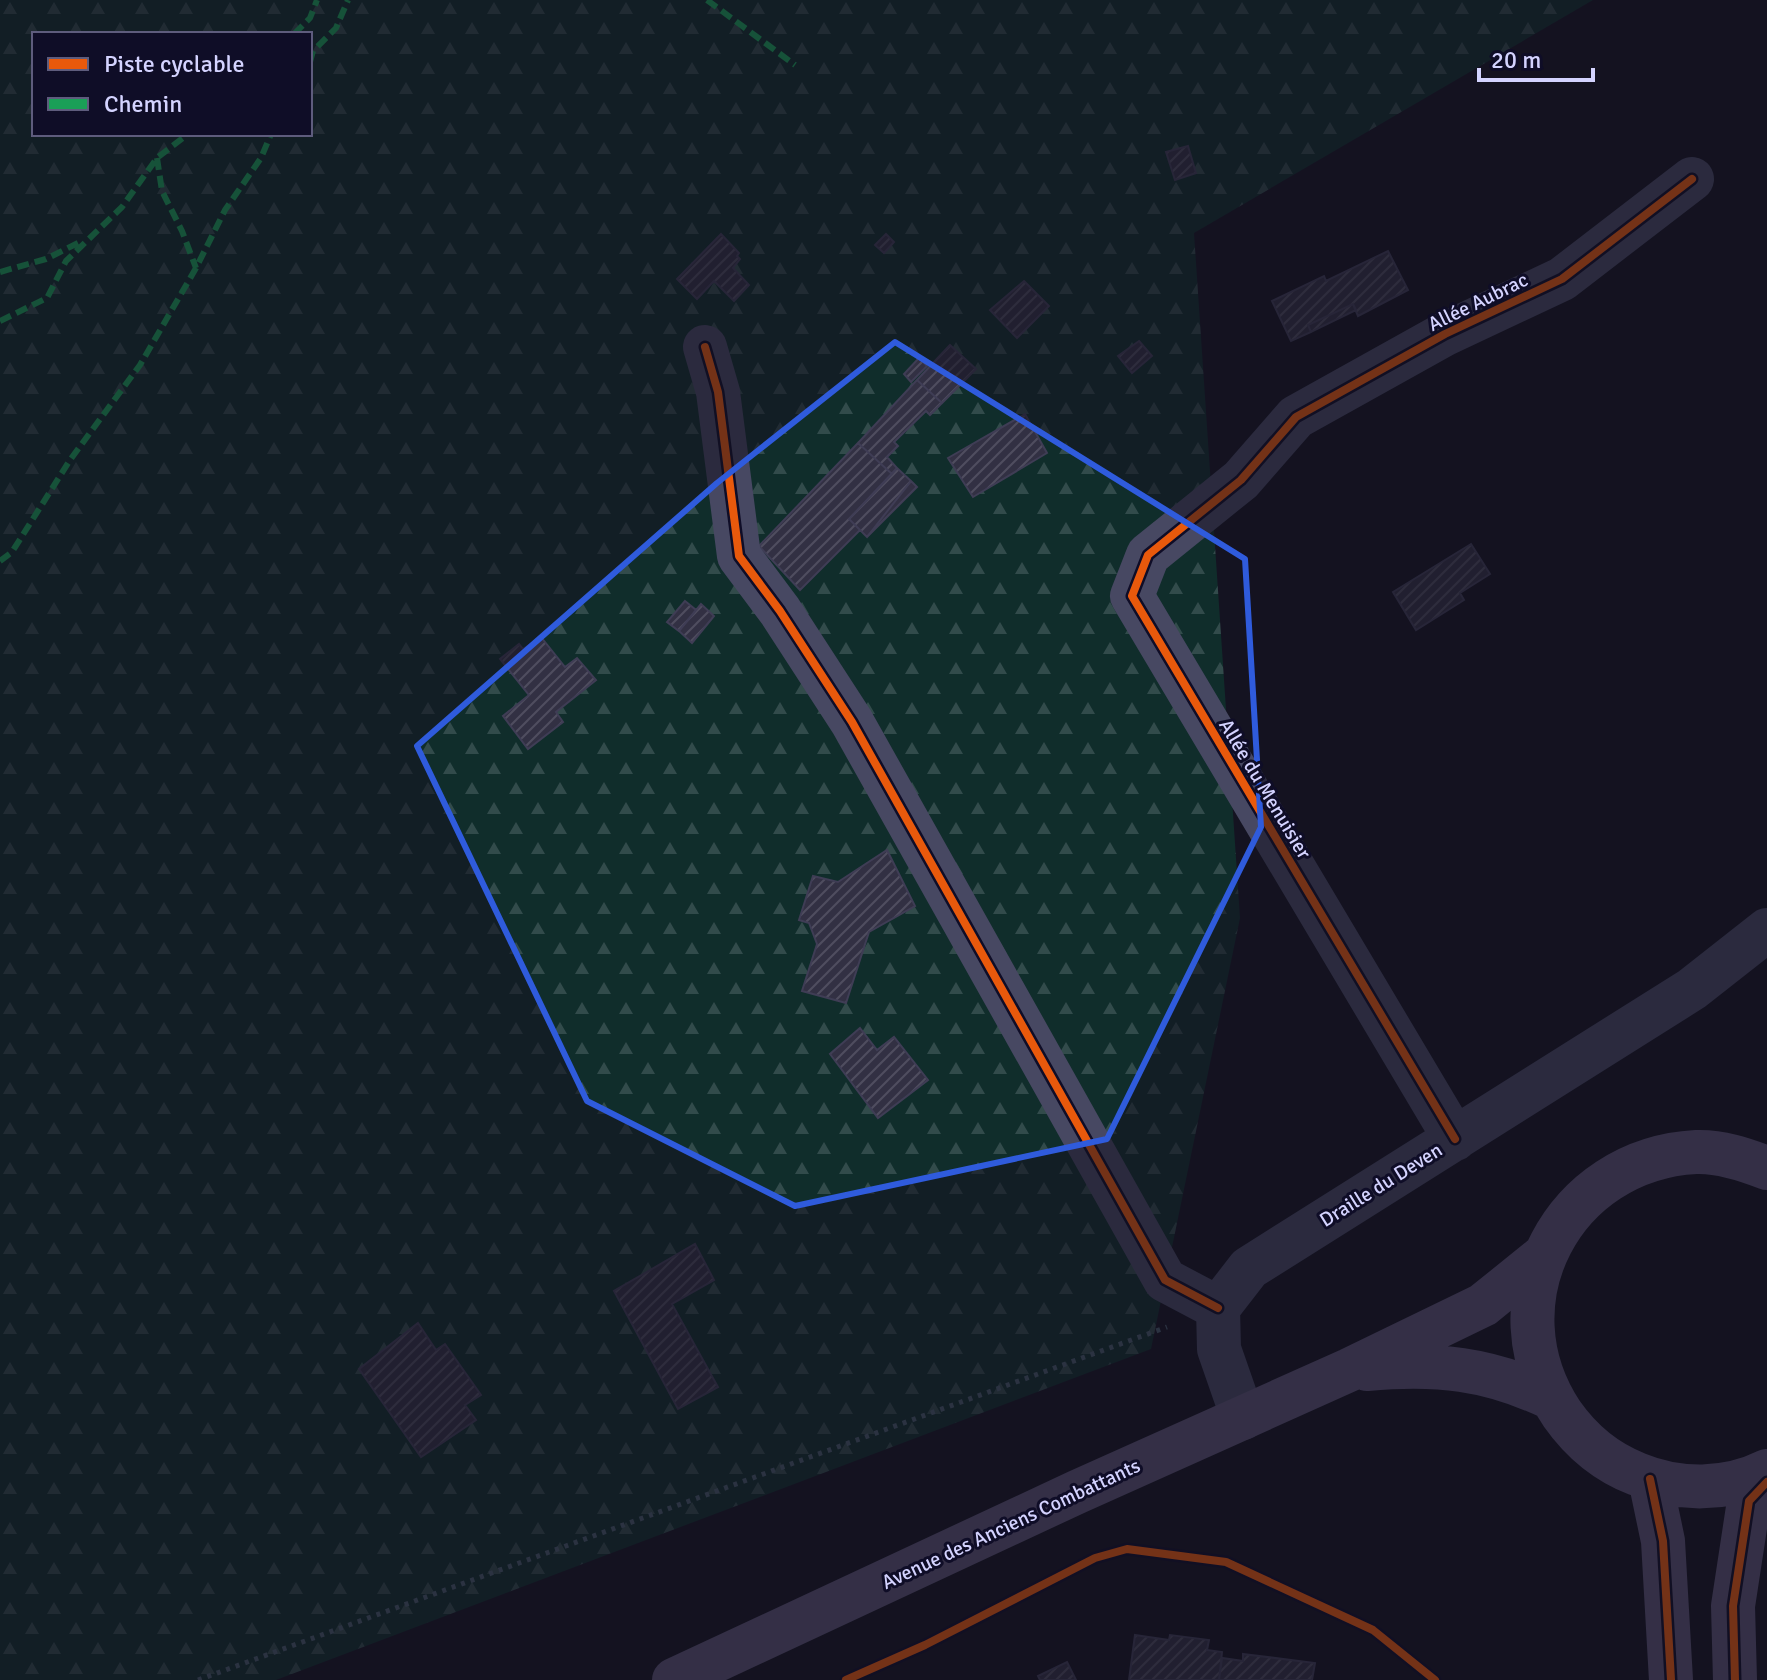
<svg xmlns="http://www.w3.org/2000/svg" width="1767" height="1680" font-family="Signika,sans-serif">
<defs>
<pattern id="forest-firs" width="22" height="20" patternUnits="userSpaceOnUse" patternTransform="scale(2)"><rect width="22" height="20" fill="#102d2b"/><path d="M5 1l3.5 6h-7zM16 11l3.5 6h-7z" fill="#324b4b"/></pattern>
<pattern id="building-hatch" width="6" height="6" patternUnits="userSpaceOnUse" patternTransform="scale(2)"><rect width="6" height="6" fill="#323043"/><path d="M-1 1l2-2M0 6l6-6M5 7l2-2" fill="none" stroke="#4f4d5f"/></pattern>
</defs>
<rect width="100%" height="100%" fill="#141321"/>
<path fill="url(#forest-firs)" fill-rule="evenodd" d="M0,0H1593L1194,233L1240,918L1151,1349L276,1680H0ZM34,34H310V134H34Z"/>
<path fill="url(#building-hatch)" stroke="#3f3d55" stroke-width="2" d="M1188,146L1196,173L1175,180L1166,152Z
M721,234L739,253L737,256L740,259L733,268L749,285L734,301L714,281L697,299L677,279Z
M886,234L894,242L884,253L875,245Z
M1388,251L1408,290L1358,316L1353,304L1308,325L1311,332L1291,341L1272,301L1324,276L1326,281Z
M1024,281L1049,306L1017,338L990,310Z
M1353,304L1356,310L1311,332L1308,325Z
M1139,341L1152,356L1132,373L1118,356Z
M950,345L976,369L942,403L917,380Z
M919,358L927,366L911,382L904,374Z
M917,380L942,403L930,415L926,411L894,442L898,446L887,457L897,468L892,474L858,443Z
M1025,414L1047,453L973,497L948,458Z
M858,443L892,474L849,519L860,530L800,590L759,546Z
M897,468L911,481L867,537L849,519Z
M911,481L917,487L867,537Z
M1471,544L1490,574L1460,593L1464,600L1416,630L1393,592Z
M685,601L696,610L679,631L667,622Z
M701,604L714,616L692,643L679,631Z
M541,637L565,667L577,658L596,680L556,712L563,722L528,749L503,716L529,695L500,659L519,644L523,649Z
M887,850L915,906L869,932L846,1003L802,991L817,944L809,923L799,920L813,876L838,882Z
M860,1028L877,1050L894,1037L928,1080L878,1118L830,1054Z
M695,1244L714,1280L672,1304L718,1387L678,1409L614,1291Z
M418,1323L436,1350L445,1344L481,1395L465,1405L476,1420L421,1457L359,1369Z
M1135,1635L1169,1640L1170,1635L1209,1640L1207,1650L1222,1652L1219,1680H1129Z
M1243,1654L1315,1663L1312,1680H1219L1222,1658L1243,1661Z
M1067,1662L1076,1680H1040L1038,1676Z"/>
<g fill="none" stroke-linecap="round" stroke-linejoin="round">
<path stroke="#475a69" stroke-width="5" stroke-dasharray="4 6" stroke-linecap="butt" d="M198,1680L1167,1327"/>
<path stroke="#474862" stroke-width="44" d="M705,347L718,392L739,556L780,611L852,722L1165,1280L1218,1308
M1455,1139L1132,596L1148,555L1241,480L1296,417L1445,334L1562,279L1692,179
M1243,1418L1219,1349L1218,1308L1249,1268L1692,989L1767,930"/>
<path stroke="#5b5373" stroke-width="44" d="M1767,1168C1744,1159 1720,1151 1696,1152C1563,1159 1487,1302 1562,1414C1581,1441 1606,1462 1637,1474C1678,1491 1727,1491 1767,1471
M1367,1369C1437,1363 1488,1368 1551,1398
M1650,1479L1663,1541L1671,1680
M674,1680L1077,1492L1349,1370L1483,1305L1545,1255
M1735,1680L1733,1606L1749,1501L1767,1482"/>
<path stroke="#1a9f57" stroke-width="6" stroke-dasharray="12 6" stroke-linecap="butt" d="M707,0L795,65
M294,34L310,18L317,0
M310,62L313,51L336,28L348,0
M157,158L162,191L182,231L196,268
M0,272L46,259L78,243
M0,321L47,298L66,261L122,207L157,158L188,134
M0,561L12,552L70,460L140,365L196,268L225,210L261,158L271,134"/>
<g stroke="#0f0d27" stroke-width="13">
<path id="cycleway" d="M705,347L718,392L739,556L780,611L852,722L1165,1280L1218,1308
M1455,1139L1132,596L1148,555L1241,480L1296,417L1445,334L1562,279L1692,179
M1650,1479L1663,1541L1671,1680
M846,1680L925,1645L1095,1558L1127,1549L1226,1562L1373,1630L1435,1680
M1735,1680L1733,1606L1749,1501L1767,1482"/>
</g>
<use href="#cycleway" stroke="#e8590c" stroke-width="8"/>
</g>
<path d="M0 0H1767V1680H0ZM895,342L1245,559L1261,827L1107,1139L795,1206L587,1101L417,746L717,483Z" fill="#141321" fill-opacity=".55" fill-rule="evenodd"/>
<path fill="none" stroke="#2f5bdc" stroke-width="6" stroke-linejoin="round" d="M895,342L1245,559L1261,827L1107,1139L795,1206L587,1101L417,746L717,483Z"/>
<g text-anchor="middle" dominant-baseline="central" stroke-width="6" stroke-linejoin="round" paint-order="stroke">
<g font-size="20" fill="#d4d3ff" stroke="#0f0d27">
<text transform="translate(1478 302) rotate(-26)">Allée Aubrac</text>
<text transform="translate(1265 789) rotate(59)">Allée du Menuisier</text>
<text transform="translate(1381 1185) rotate(-32)">Draille du Deven</text>
<text transform="translate(1011 1524) rotate(-25)">Avenue des Anciens Combattants</text>
</g>
</g>
<rect x="32" y="32" width="280" height="104" fill="#0f0d27" stroke="#5e5c7d" stroke-width="2"/>
<rect x="48" y="58" width="40" height="12" fill="#e8590c" stroke="#5e5c7d" stroke-width="2"/>
<text x="104" y="72" font-size="24" fill="#d4d3ff">Piste cyclable</text>
<rect x="48" y="98" width="40" height="12" fill="#1a9f57" stroke="#5e5c7d" stroke-width="2"/>
<text x="104" y="112" font-size="24" fill="#d4d3ff">Chemin</text>
<path d="M1479 68v12h114v-12" fill="none" stroke="#d4d3ff" stroke-width="4"/>
<text x="1491" y="68" font-size="24" fill="#d4d3ff" stroke="#0f0d27" stroke-width="6" paint-order="stroke">20 m</text>
</svg>
